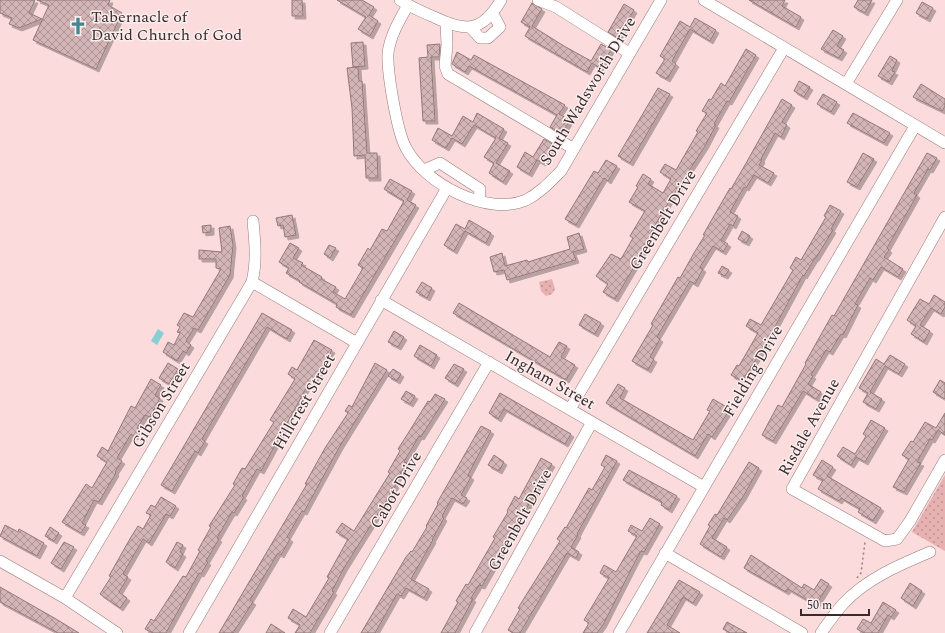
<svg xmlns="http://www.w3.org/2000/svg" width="945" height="633" font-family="Spectral,serif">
<defs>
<pattern id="grass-dots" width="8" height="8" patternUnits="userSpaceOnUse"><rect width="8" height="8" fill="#e7b0b1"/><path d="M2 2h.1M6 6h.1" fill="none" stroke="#bc8f90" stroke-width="1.8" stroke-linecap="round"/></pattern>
<pattern id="building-cross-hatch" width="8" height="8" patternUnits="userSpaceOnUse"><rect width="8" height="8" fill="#d4b5b5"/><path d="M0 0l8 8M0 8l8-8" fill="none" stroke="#ad9393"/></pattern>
<filter id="shadow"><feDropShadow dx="3" dy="3" stdDeviation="0" flood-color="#0004"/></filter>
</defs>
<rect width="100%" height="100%" fill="#fbdbdb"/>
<path fill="url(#grass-dots)" d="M552,279L555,289L552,294L546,296L541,291L539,282Z
M945,475V551L912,532Z"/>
<path fill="#89cdd5" d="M158,329L164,333L157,345L151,341Z"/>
<path fill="url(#building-cross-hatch)" stroke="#947878" filter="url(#shadow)" d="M0,0H35L29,13L42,19L19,28L9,24L12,18L0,13Z
M37,0H110L108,5L122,13L96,69L33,40L49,5Z
M292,0H302L303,16H292Z
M337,0H362L374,7L369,15L378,21L370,36L358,29L366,17Z
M749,0H785L782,6L801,17L796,27Z
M858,0H872L865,13L854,7Z
M922,2L933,8L927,19L916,13Z
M532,3L542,9L532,26L564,46L591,61L601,44L611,50L600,68L592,63L587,72L525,36L530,27L521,22Z
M624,4L634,10L618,38L608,32Z
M695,18L716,30L710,41L690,29L672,61L676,64L667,79L656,73L665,59L660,56L680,21L690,27Z
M833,30L843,36L837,46L844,50L839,58L821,49Z
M363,42L365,66L353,67L351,43Z
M440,44L439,57H431L435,121H423L419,58L428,57L427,45Z
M746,49L756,55L729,102L727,101L714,124L716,125L705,146L665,208L650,234L652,235L643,252L615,299L603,292L608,284L596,276L611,254L621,259L633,238L630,236L645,211L629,202L638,187L636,186L643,174L651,179L648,184L663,193L671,179L660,172L665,164L676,170L698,132L696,131L707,113L702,111L709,99L711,100L721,83L725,86Z
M457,52L471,60L474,55L565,105L559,114L570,120L562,134L550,127L557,115L469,66L465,72L452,64Z
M890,56L897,60L892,71L895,72L889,82L878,76Z
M358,67L359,81H362L367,153H377L378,178H366L365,155L354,156L352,108L347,68Z
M799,81L810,87L804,97L794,91Z
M921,84L945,99V106L942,111L913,97Z
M658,88L670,94L630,163L618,156Z
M823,94L837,102L831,112L817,104Z
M782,99L792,105L782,122L787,125L781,137L775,133L761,159L762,160L759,165L774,173L768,183L754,175L746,188L744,187L730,212L738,216L733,226L730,224L729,226L721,240L728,244L723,252L713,246L700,267L703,269L695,284L690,281L657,337L660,339L650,357L654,359L648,370L632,361L653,325L651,324L678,277L680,278L694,253L705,235H703L730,188L731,189L745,165Z
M477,113L504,129L499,138L508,143L496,163L510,171L503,182L489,173L494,163L484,157L496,138L474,125L462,144L452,138L446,148L432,140L438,128L452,136L463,116L473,122Z
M853,113L890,133L884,143L847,123Z
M544,139L554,145L543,163L537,160L529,174L517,167L525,152L533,157Z
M863,153L874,159L857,187L847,182Z
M927,153L937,158L930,170L928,169L914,193L917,195L887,248L889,250L884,257L903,269L898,277L881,267L873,280L870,278L855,304L858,305L843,335L841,334L830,352L826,350L811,375L813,376L808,384L821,392L816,399L803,391L773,441L762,435L772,416L778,405L782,407L806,364L805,363L832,315L834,316Z
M606,160L617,166L608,181L604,178L576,225L565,219L594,171L598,173Z
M390,179L412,191L407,200L416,205L351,315L336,307L337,304L299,282L300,281L286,273L289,268L279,262L290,243L299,248L293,258L303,263L301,265L322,277L321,279L336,287L333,292L345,299L363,268L358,265L368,248L370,250L382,229L387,231L404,201L384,189Z
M830,205L841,211L831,229L833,230L816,258H815L804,276L803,275L764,347L742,381L731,375L737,365L739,366L758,333L746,326L750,319L761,325L793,270L790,268L796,257L801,260L826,217L824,216Z
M292,215L296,235L285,237L283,225L278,226L276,218Z
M469,220L491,233L486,243L465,231L454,251L444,245L456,224L465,229Z
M211,225V232L203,233L202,226Z
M230,226L233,245L230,275L198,330L194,328L186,341L191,345L186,353L183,351L177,361L163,352L168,342L174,345L180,333L177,332L180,327L177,325L184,313L193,317L221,269L216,268V259H199V250L222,252L219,228Z
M742,231L750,236L746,243L738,239Z
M579,233L584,249L573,252L576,260L507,280L504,270L494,272L490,257L502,253L505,266L527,260L528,262L570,249L567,237Z
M329,245L336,248L330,258L324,254Z
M722,266L729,270L725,276L718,273Z
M422,282L432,288L427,298L416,292Z
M934,295L945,302V307L941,314L931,308L920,325L930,331L924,342L911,334L916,326L907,320L920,299L929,304Z
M459,303L550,357L559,342L567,346L561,357L575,365L566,380L453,313Z
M262,313L292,330L287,339L267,327L202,439L205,441L198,453L195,451L172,491L161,485Z
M585,314L601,323L595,334L579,325Z
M394,331L404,337L398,347L388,342Z
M314,340L332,350L321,370L312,385L309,383L261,471L257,469L242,496L244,497L234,513L232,512L217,538L219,539L206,561L208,562L201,574L199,573L166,633H153L145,629L151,619L154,621L183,576L186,577L200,551L198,550L211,527L209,526L235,485L233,484L242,468L245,469L274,422L270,420L295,379L288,374L292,367L297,370Z
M420,345L437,355L431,366L414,356Z
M890,355L905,364L899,374L885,366L870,392L882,399L876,409L863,402L868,393L859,388L876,359L884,364Z
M168,363L178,369L169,384L159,378Z
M375,363L387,370L340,446L304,512L302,511L287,537L290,539L281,555L278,553L250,600L253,602L233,633H219L307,484H305L325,448L348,413L345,411L349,405L352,407L354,403Z
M454,364L464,369L455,384L445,378Z
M393,369L401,374L397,381L388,376Z
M151,379L161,385L155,395L160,398L150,417L145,415L137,428L140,429L135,437L131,434L117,458L122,461L115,472L116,473L99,502L94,500L82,523L86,525L81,533L62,522L86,484L92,488L107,462L97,456L102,447L108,451L131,406L135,408Z
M940,380L945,383V399L933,392Z
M618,384L625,388L620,398L693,440L710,411L707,410L713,399L730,409L712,437L708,434L695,456L606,403Z
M406,391L415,396L410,404L401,399Z
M500,393L571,434L565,444L504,409L498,419L489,413Z
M435,394L445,399L421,437L419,436L404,462L407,463L394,484L396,485L344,568L332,591L334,592L310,633H295L300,625L288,618L293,609L306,617L329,578L327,577L348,539L336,532L342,523L354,531L390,473L388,472L400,451L398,449L407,435L428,401L430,402Z
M945,413V435L938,430L932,440L930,439L917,462L921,463L904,492L893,487L909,459L902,455L911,441L913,442L925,422L936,428Z
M871,420L885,428L865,462L856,457L851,465L837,456L843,447L855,454L866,436L863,434Z
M481,426L491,431L468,475L471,477L461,495L467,498L463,504L452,498L442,516L444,518L432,540H433L411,579L429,589L424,598L406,588L401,596L397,594L375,633H361L406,557L411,551L412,552L427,527L426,526L438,504L437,503Z
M494,455L504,462L499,471L488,465Z
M606,455L617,461L577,534L578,535L571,547L579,552L576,558L567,553L520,633H513L508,630L520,609L518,608L560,541L557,539L565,527L566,528L589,488L592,490L605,467L601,465Z
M541,458L552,464L482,586L479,585L471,598L473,599L455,633H441L458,602L456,601L466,584L468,585L495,538L493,537L508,512L507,511L515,496L519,499Z
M822,460L833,467L827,476L881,508L873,521L858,512L860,509L841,498L839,501L818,489L823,480L813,475Z
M749,462L759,468L743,497L727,520L724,518L712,538L727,547L721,557L700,544L710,526L708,525L715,514L717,515Z
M629,470L677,496L669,510L661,505L662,502L623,480Z
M161,497L176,506L170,516L166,514L149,543L143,539L123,574L128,577L119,592L127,598L120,608L100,594L111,577L109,576L131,537L138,526L143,529L151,515L146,513L151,505L155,507Z
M650,518L660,524L644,552L641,551L637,558L603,625L597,633H583L589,623L584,620L609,578L600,573L604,565L616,572L637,536L628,531L631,525L642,531Z
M5,525L18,532L19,529L44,543L37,556L0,536Z
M50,527L59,533L54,541L45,536Z
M64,542L74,547L61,569L51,563Z
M177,542L183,545L180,552L183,554L175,568L166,562Z
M751,555L802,588L804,584L814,590L821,579L829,584L816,605L788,589L786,592L744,568Z
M679,580L700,592L693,603L683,597L667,625L680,633H647Z
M910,583L922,591L913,606L901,598Z
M0,587L56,619L79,633H58L0,602Z
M883,602L896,610L891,617L888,615L878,633H864L857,629L863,619L871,623Z
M727,622L747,633H730L723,629Z
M271,624L285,633H266Z"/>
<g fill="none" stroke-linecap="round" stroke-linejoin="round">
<g stroke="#987b7b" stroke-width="12">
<path id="minor" d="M400,0C411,7 422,12 434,17C465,32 482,33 501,0
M538,0L556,7L629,53
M704,0L945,143
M408,5C400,19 390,36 388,53C387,72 397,132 406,148C424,183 487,217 526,200C540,193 550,182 561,171L661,0
M446,23L447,45L445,66L448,74L574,149
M470,27L480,38H488L500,27L493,14
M846,84L897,0
M424,170L440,163L480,189L479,201
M945,217L792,489L885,541L897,539L910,521L945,460
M252,282L357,343
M381,300L704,487
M570,409L784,48
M665,553L802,633
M0,561L65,598L117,633
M65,598L252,282C257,261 255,242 253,221
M189,633L447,188
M330,633L489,362
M475,633L592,422
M619,633L915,126
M821,633C828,623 835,613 843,604C866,579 899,565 930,552"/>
</g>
<path stroke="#968080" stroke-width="1.5" stroke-dasharray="2 3" stroke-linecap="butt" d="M857,578L861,573L865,542"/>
<use href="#minor" stroke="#fff" stroke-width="11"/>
</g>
<defs>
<g id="church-bare" transform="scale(1.38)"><path d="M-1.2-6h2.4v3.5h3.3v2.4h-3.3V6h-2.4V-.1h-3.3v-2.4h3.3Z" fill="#408790" stroke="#fbeded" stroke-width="2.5" paint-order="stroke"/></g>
</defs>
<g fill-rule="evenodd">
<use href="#church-bare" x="78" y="26"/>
</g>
<g text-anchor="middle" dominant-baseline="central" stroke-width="3" stroke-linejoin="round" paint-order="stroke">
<g font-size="16" fill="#372b2b" stroke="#fbeded" text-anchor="start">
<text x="91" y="17">Tabernacle of<tspan x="91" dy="18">David Church of God</tspan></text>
</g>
<g font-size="16" fill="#372b2b" stroke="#fbeded">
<text transform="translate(588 91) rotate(-59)">South Wadsworth Drive</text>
<text transform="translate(663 220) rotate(-59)">Greenbelt Drive</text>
<text transform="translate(753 371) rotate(-60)">Fielding Drive</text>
<text transform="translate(550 380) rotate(30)">Ingham Street</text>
<text transform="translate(304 402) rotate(-60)">Hillcrest Street</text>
<text transform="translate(161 405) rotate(-59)">Gibson Street</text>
<text transform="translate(809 427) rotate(-61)">Risdale Avenue</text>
<text transform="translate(396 490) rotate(-60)">Cabot Drive</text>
<text transform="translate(520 520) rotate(-61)">Greenbelt Drive</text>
</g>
</g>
<path d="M801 609v6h68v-6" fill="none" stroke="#372b2b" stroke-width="2"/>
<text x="807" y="609" font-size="12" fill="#372b2b" stroke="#fbeded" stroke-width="3" paint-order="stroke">50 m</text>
</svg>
